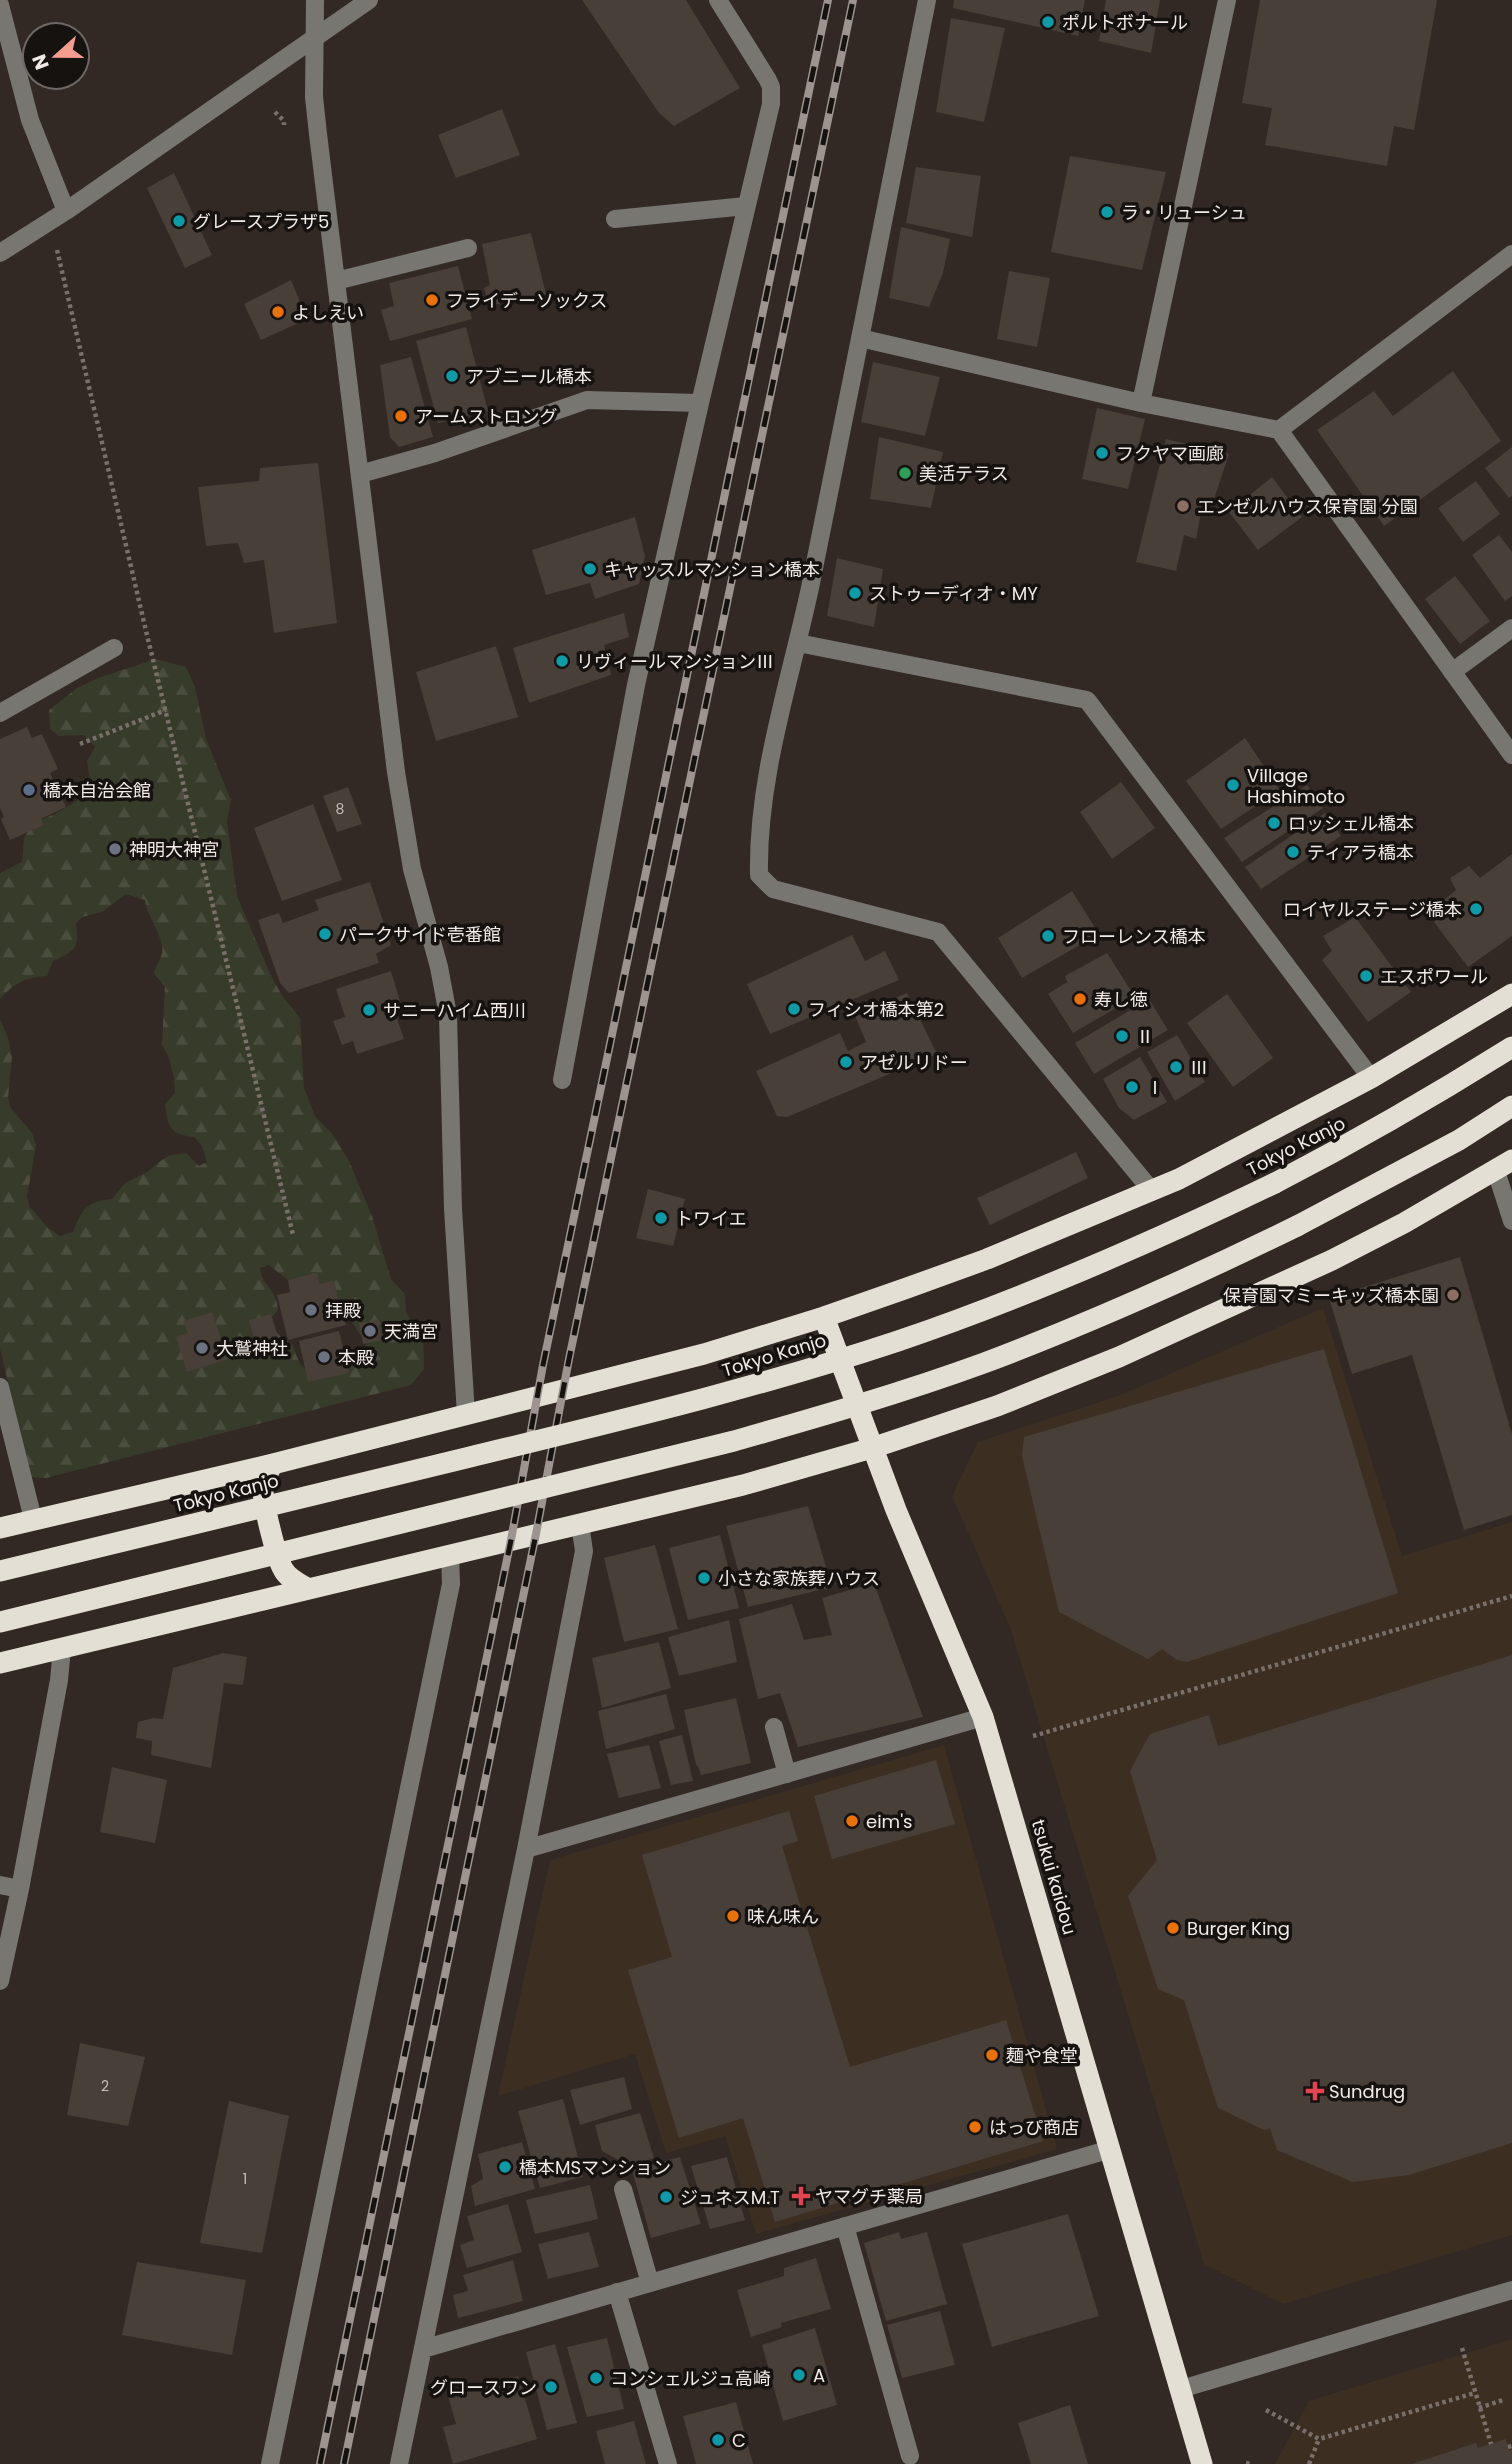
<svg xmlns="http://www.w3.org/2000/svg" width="1512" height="2464" font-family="Poppins,'Noto Sans JP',sans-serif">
<defs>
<pattern id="forest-firs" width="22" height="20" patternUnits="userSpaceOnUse" patternTransform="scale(1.75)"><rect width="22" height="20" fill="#373b2a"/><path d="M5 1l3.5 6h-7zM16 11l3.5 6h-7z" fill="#4b4e3f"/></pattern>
</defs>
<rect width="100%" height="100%" fill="#322824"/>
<path fill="#3c2f22" d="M1323,1308L1402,1556L1512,1522V2235L1283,2304L1204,2264L1011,1630L952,1496L978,1442L1118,1396Z
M944,1745L1057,2149L756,2234L725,2136L666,2153L635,2054L498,2096L550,1860Z
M1512,2339V2464H1275L1309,2401Z"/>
<path fill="url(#forest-firs)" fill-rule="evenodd" d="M156,659L186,667L195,687L206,739L231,800L227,821L237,896L271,976L283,997L300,1018L304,1088L315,1116L333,1135L349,1161L372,1216L391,1279L405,1294L406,1312L412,1322L423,1331L424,1369L411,1385L46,1478L31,1477L0,1349V1019L8,1038L12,1056L8,1098L11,1108L32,1133L36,1145L27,1197L30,1207L48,1228L60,1236L73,1232C82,1210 86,1201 112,1199L125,1183L147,1172L159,1162L170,1155L186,1153L199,1166L207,1162L202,1146L194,1137C169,1134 168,1127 165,1104L175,1093L174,1078L169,1058L162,1045L165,986L154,974C155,966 161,960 162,953C165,938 147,917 145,900L126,894L102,912L82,917L76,924C80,948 75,951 53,961L47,976C27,977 14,983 0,999V873L22,862L24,838L33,823L55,814L80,799L90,781L87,761L95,747L84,735L59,736L50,729L49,710L77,688L98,678ZM269,1265L288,1280L316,1272L320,1284L333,1280L341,1306L364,1340L366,1346L337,1368L309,1374L299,1362L292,1344L279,1335L273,1327L272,1317L278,1310C276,1286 262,1287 260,1268Z"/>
<path fill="#493f39" d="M582,0H686L740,88L674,126L659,113Z
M954,0H1085L1078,36L953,8Z
M1106,0H1160L1151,53L1099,41Z
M1260,0H1437L1414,130L1394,126L1387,166L1265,145L1272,108L1242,103Z
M951,18L1005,28L984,122L936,112Z
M502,109L520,155L456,178L438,135Z
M1070,156L1166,172L1142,270L1051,252Z
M916,167L981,176L972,237L906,223Z
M174,173L212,255L185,268L147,188Z
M901,227L950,239L943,273L929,307L889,298Z
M531,233L546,294L489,306L484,288L490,285L482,244Z
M458,266L472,319L390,341L381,310L394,306L389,283Z
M1009,271L1050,278L1037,347L997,339Z
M291,280L301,304L297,306L303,321L261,340L244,304Z
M466,327L488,411L438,423L416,341Z
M411,357L433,437L399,447L390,437L380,365Z
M873,362L940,377L925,436L861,422Z
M1453,371L1501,441L1384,526L1317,430L1374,391L1393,416Z
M1097,408L1145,419L1128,489L1082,479Z
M879,437L943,452L931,508L870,499Z
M1166,439L1229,454L1212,505L1203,502L1196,539L1184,535L1176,571L1136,562Z
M1512,447V496L1509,498L1485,468Z
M318,463L337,623L274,633L264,560L244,563L238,543L206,546L198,487L259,481L260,468Z
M1272,477L1302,517L1258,550L1229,512Z
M1476,481L1500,514L1463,542L1438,508Z
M635,517L645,556L639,584L595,599L590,583L546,595L532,550Z
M1499,535L1512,552V596L1505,601L1472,555Z
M837,558L883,569L874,627L827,616Z
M1455,576L1490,621L1460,644L1425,599Z
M624,613L629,637L604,645L611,675L529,703L513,648Z
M496,646L518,717L436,741L416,672Z
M27,727L32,738L42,734L58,769L50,773L66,807L41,819L44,825L10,840L1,819L4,817L0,808V739Z
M1245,738L1280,790L1221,829L1186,781Z
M1121,782L1155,828L1112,859L1080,812Z
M1307,785L1323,808L1242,862L1224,838Z
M348,787L362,824L337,832L323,796Z
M313,804L342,880L282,901L254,828Z
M1325,813L1341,836L1261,889L1245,867Z
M1512,854V936L1468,967L1434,922L1441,913L1438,905L1456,890L1450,878L1469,866L1480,878Z
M370,882L391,945L376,954L379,963L289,993L280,983L258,920L279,913L283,923L319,910L315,900Z
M1072,891L1099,934L1022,978L998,938Z
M1355,917L1411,992L1368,1022L1322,960L1332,951L1323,936Z
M852,935L865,961L885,951L899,980L770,1034L747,984Z
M1107,953L1135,997L1073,1033L1048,994L1067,982L1065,976Z
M391,971L400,1001L392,1004L404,1039L357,1054L353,1041L342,1045L333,1021L345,1017L336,989Z
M907,993L937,1054L787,1117L777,1116L756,1071L840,1033L848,1051L866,1042L855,1016Z
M1227,994L1273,1058L1233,1087L1187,1023Z
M1149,999L1168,1030L1094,1074L1075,1043Z
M1177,1035L1205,1082L1175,1101L1147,1052Z
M1140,1057L1167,1102L1134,1120L1119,1108L1103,1079Z
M1076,1152L1088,1178L990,1225L977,1198Z
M648,1189L685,1199L673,1246L636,1238Z
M1460,1257L1512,1434V1515L1464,1530L1412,1355L1352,1374L1329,1298Z
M317,1272L320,1284L333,1280L346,1325L288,1340L277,1295L290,1292L288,1280Z
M212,1312L228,1359L187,1372L176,1337L188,1333L183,1321Z
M271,1314L283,1353L260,1360L249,1320Z
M378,1320L382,1340L363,1344L359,1323Z
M339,1331L349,1373L308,1382L299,1341Z
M1324,1349L1398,1593L1187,1662L1177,1660L1162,1649L1148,1659L1059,1612L1022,1456L1024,1437Z
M808,1506L832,1587L748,1607L726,1526Z
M720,1535L739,1608L688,1620L669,1548Z
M655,1545L678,1629L624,1642L604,1558Z
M874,1583L923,1717L798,1747L780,1693L758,1699L739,1619L792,1604L804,1640L832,1635L822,1598Z
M729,1620L737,1662L679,1676L668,1637Z
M659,1642L671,1688L602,1708L592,1658Z
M223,1653L247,1657L243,1685L224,1683L211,1768L151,1755L152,1741L136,1738L138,1722L153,1718L163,1719L173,1668Z
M1512,1655V2143L1409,2175L1353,2182L1277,2150L1270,2128L1264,2130L1218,2108L1184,2000L1158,1989L1128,1896L1157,1860L1130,1771L1150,1734L1209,1715L1218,1746Z
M666,1694L675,1729L606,1749L598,1711Z
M736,1698L751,1763L701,1775L698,1766L696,1765L684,1710Z
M682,1735L693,1781L671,1785L659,1741Z
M649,1745L661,1788L619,1798L607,1754Z
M936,1760L955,1824L832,1859L814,1796Z
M112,1767L167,1780L155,1843L100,1832Z
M789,1811L798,1841L782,1846L850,2067L1006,2020L1043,2141L775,2222L743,2118L679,2138L628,1970L672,1957L642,1855Z
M80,2043L145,2057L128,2126L67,2115Z
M624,2077L632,2109L580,2125L570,2090Z
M563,2099L583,2177L540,2188L518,2111Z
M229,2101L289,2116L262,2253L200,2243Z
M640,2113L654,2158L629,2166L602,2151L595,2125Z
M522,2142L535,2189L475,2206L471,2186L483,2179L478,2154Z
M680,2157L701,2224L651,2238L632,2170Z
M727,2157L745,2220L710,2229L691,2166Z
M590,2185L598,2219L535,2234L526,2200Z
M508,2204L522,2252L467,2268L460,2245L474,2240L467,2216Z
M1068,2214L1099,2316L992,2347L962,2244Z
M589,2232L599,2267L548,2279L538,2244Z
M899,2232L901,2239L927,2232L947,2304L886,2321L864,2243Z
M816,2258L831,2309L781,2323L782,2327L751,2337L737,2290L784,2276V2268Z
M513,2260L523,2301L458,2318L453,2295L468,2291L463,2275Z
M137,2262L246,2280L232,2355L122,2335Z
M940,2311L955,2365L902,2378L887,2325Z
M815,2328L837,2405L783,2421L762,2345Z
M607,2338L624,2409L587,2417L567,2347Z
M555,2344L577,2423L547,2430L526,2352Z
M518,2376L537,2439L453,2464L443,2427L456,2424L448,2396Z
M736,2402L753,2464H696L683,2416Z
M1070,2405L1088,2464H1031L1018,2423Z
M634,2421L646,2464H605L596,2431Z
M1506,2439L1509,2451L1512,2450V2464H1412L1476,2443L1478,2448Z"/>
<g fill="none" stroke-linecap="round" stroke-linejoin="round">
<path stroke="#79706c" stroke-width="4.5" stroke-dasharray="3.5 3.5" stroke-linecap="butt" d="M275,112L284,121V125
M57,250L146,631L293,1235
M80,744L166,710
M1033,1736L1512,1596
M1462,2348L1491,2444
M1479,2408L1503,2400
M1266,2410L1319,2439L1475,2393
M1508,2447L1512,2446
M1246,2463L1251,2464
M1309,2464L1319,2439"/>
<path stroke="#787671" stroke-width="18" d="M315,0L314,97L318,134L396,772L412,869L439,967L448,1015L453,1209L466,1414
M927,0C889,194 850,389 811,583C791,679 757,776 759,875L773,889L938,932L1152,1191
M0,5L30,120L66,211
M615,219L746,206
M0,253L66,211L369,0
M336,281L468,248
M860,338L1141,403L1279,430L1512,755
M1141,403L1227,0
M1279,430L1512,254
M360,474L435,453L587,400L700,403
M798,643L1087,700L1371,1078
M1452,672L1512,628
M0,713L114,648
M562,1080L636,685L700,403L771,104V87L768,80L718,0
M1496,1171L1512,1221
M0,1387L33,1519
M774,1727L787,1774
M526,1849L983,1717
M0,1885L20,1889
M0,1981L20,1889L59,1680L62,1648
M623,2189L650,2283
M845,2226L910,2456
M617,2292L668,2464
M423,2349L1111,2149
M1181,2389L1512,2290
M270,2464L451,1584L450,1554
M399,2464L526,1849L584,1551L580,1524"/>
<path stroke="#e4dfd4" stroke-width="21" d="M1275,1183C1356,1141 1434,1096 1512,1047
M1297,1226L1459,1140L1512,1106
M824,1317L896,1510L983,1717L1202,2464
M273,1464C268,1472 263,1481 263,1490C263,1504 276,1557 283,1569C288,1579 300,1584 309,1589
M0,1528L273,1464L704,1354L824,1317L907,1288L987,1259L1179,1179L1371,1078L1512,994
M0,1663L743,1485L872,1448L997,1406L1119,1357L1332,1260L1404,1223L1512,1160"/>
<g stroke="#9d9491" stroke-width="8">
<path id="rail" d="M320,2464L511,1540L543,1365L828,0
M344,2464L536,1534L569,1359L853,0"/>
</g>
<use href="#rail" stroke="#161210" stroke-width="5" stroke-dasharray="16" stroke-linecap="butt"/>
<path stroke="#e4dfd4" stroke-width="21" d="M0,1571C157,1533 313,1495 470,1457C613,1422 757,1388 898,1341C1027,1297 1153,1242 1275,1183
M0,1622L734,1441C818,1417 902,1393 984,1363C1090,1323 1195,1276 1297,1226"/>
</g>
<g fill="#0f9aa8" stroke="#161210" stroke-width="2.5">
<circle cx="1048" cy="22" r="7"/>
<circle cx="1107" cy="212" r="7"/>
<circle cx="179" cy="221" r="7"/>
<circle cx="452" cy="376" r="7"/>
<circle cx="1102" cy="453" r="7"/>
<circle cx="590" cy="569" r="7"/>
<circle cx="855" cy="593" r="7"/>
<circle cx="562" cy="661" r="7"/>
<circle cx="1233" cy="785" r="7"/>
<circle cx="1274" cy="823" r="7"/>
<circle cx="1293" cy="852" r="7"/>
<circle cx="1476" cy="909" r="7"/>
<circle cx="325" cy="934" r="7"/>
<circle cx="1048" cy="936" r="7"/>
<circle cx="1366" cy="976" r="7"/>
<circle cx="794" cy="1009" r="7"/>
<circle cx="369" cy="1010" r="7"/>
<circle cx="1122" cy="1036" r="7"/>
<circle cx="846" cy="1062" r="7"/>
<circle cx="1176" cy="1067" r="7"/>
<circle cx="1132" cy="1087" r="7"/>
<circle cx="661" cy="1218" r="7"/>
<circle cx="704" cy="1578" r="7"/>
<circle cx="505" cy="2167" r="7"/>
<circle cx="666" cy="2197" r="7"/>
<circle cx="799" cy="2375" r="7"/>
<circle cx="596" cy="2378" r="7"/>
<circle cx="551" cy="2387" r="7"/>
<circle cx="718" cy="2440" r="7"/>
</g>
<g fill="#e8710a" stroke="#161210" stroke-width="2.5">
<circle cx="432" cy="300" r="7"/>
<circle cx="278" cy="312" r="7"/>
<circle cx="401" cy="416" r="7"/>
<circle cx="1080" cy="999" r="7"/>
<circle cx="852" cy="1821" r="7"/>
<circle cx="733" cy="1916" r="7"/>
<circle cx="1173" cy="1928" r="7"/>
<circle cx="992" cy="2055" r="7"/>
<circle cx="975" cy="2127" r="7"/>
</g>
<circle fill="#2e9e5b" stroke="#161210" stroke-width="2.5" cx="905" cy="473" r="7"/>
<g fill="#8d6e63" stroke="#161210" stroke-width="2.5">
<circle cx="1183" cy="506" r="7"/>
<circle cx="1453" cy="1295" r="7"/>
</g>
<circle fill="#5c6f8a" stroke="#161210" stroke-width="2.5" cx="29" cy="790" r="7"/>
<g fill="#6b7280" stroke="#161210" stroke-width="2.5">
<circle cx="115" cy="849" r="7"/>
<circle cx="311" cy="1310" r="7"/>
<circle cx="370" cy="1331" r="7"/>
<circle cx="202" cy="1348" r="7"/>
<circle cx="324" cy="1357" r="7"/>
</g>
<g fill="#e0444e" stroke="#161210" stroke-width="2.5">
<path d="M1311.5 2080.5h7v7h7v7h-7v7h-7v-7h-7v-7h7z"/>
<path d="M797.5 2185.5h7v7h7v7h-7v7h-7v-7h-7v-7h7z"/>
</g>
<g text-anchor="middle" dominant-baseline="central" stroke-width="7" stroke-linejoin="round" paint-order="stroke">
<g font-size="14" fill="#c7bfbc">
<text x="340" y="809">8</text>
<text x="105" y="2086">2</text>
<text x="245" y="2179">1</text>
</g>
<g font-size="18" fill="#f1eae7" stroke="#161210" text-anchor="start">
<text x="1062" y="22">ポルトボナール</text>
<text x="1121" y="212">ラ・リューシュ</text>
<text x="193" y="221">グレースプラザ5</text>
<text x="446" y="300">フライデーソックス</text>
<text x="292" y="312">よしえい</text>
<text x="466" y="376">アブニール橋本</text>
<text x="415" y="416">アームストロング</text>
<text x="1116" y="453">フクヤマ画廊</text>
<text x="919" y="473">美活テラス</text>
<text x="1197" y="506">エンゼルハウス保育園 分園</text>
<text x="604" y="569">キャッスルマンション橋本</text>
<text x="869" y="593">ストゥーディオ・MY</text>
<text x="576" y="661">リヴィールマンションⅢ</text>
<text x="1247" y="775">Village<tspan x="1247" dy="21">Hashimoto</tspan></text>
<text x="43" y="790">橋本自治会館</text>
<text x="1288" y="823">ロッシェル橋本</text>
<text x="129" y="849">神明大神宮</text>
<text x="1307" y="852">ティアラ橋本</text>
<text x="1462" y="909" text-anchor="end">ロイヤルステージ橋本</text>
<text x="339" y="934">パークサイド壱番館</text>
<text x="1062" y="936">フローレンス橋本</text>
<text x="1380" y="976">エスポワール</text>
<text x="1094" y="999">寿し徳</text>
<text x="808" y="1009">フィシオ橋本第2</text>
<text x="383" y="1010">サニーハイム西川</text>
<text x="1136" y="1036">Ⅱ</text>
<text x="860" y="1062">アゼルリドー</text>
<text x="1190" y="1067">Ⅲ</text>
<text x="1146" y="1087">Ⅰ</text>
<text x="675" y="1218">トワイエ</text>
<text x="1439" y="1295" text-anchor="end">保育園マミーキッズ橋本園</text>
<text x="325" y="1310">拝殿</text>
<text x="384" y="1331">天満宮</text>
<text x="216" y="1348">大鷲神社</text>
<text x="338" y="1357">本殿</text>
<text x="718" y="1578">小さな家族葬ハウス</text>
<text x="866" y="1821">eim's</text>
<text x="747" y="1916">味ん味ん</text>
<text x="1187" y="1928">Burger King</text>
<text x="1006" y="2055">麺や食堂</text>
<text x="1329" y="2091">Sundrug</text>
<text x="989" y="2127">はっぴ商店</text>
<text x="519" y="2167">橋本MSマンション</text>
<text x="815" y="2196">ヤマグチ薬局</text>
<text x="680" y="2197">ジュネスM.T</text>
<text x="813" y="2375">A</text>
<text x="610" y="2378">コンシェルジュ高崎</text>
<text x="537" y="2387" text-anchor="end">グロースワン</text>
<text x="732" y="2440">C</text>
</g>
<g font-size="18" fill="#f1eae7" stroke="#161210">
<text transform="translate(1296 1146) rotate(-27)">Tokyo Kanjo</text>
<text transform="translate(774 1355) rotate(-17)">Tokyo Kanjo</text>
<text transform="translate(226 1493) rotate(-14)">Tokyo Kanjo</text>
<text transform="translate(1054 1877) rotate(74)">tsukui kaidou</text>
</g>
</g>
<g transform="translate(56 56) rotate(249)"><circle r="33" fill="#161210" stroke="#6e6866" stroke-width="2"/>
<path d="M0-5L12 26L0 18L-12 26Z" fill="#f59d8f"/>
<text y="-10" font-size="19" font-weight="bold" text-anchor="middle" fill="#f1eae7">N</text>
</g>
</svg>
